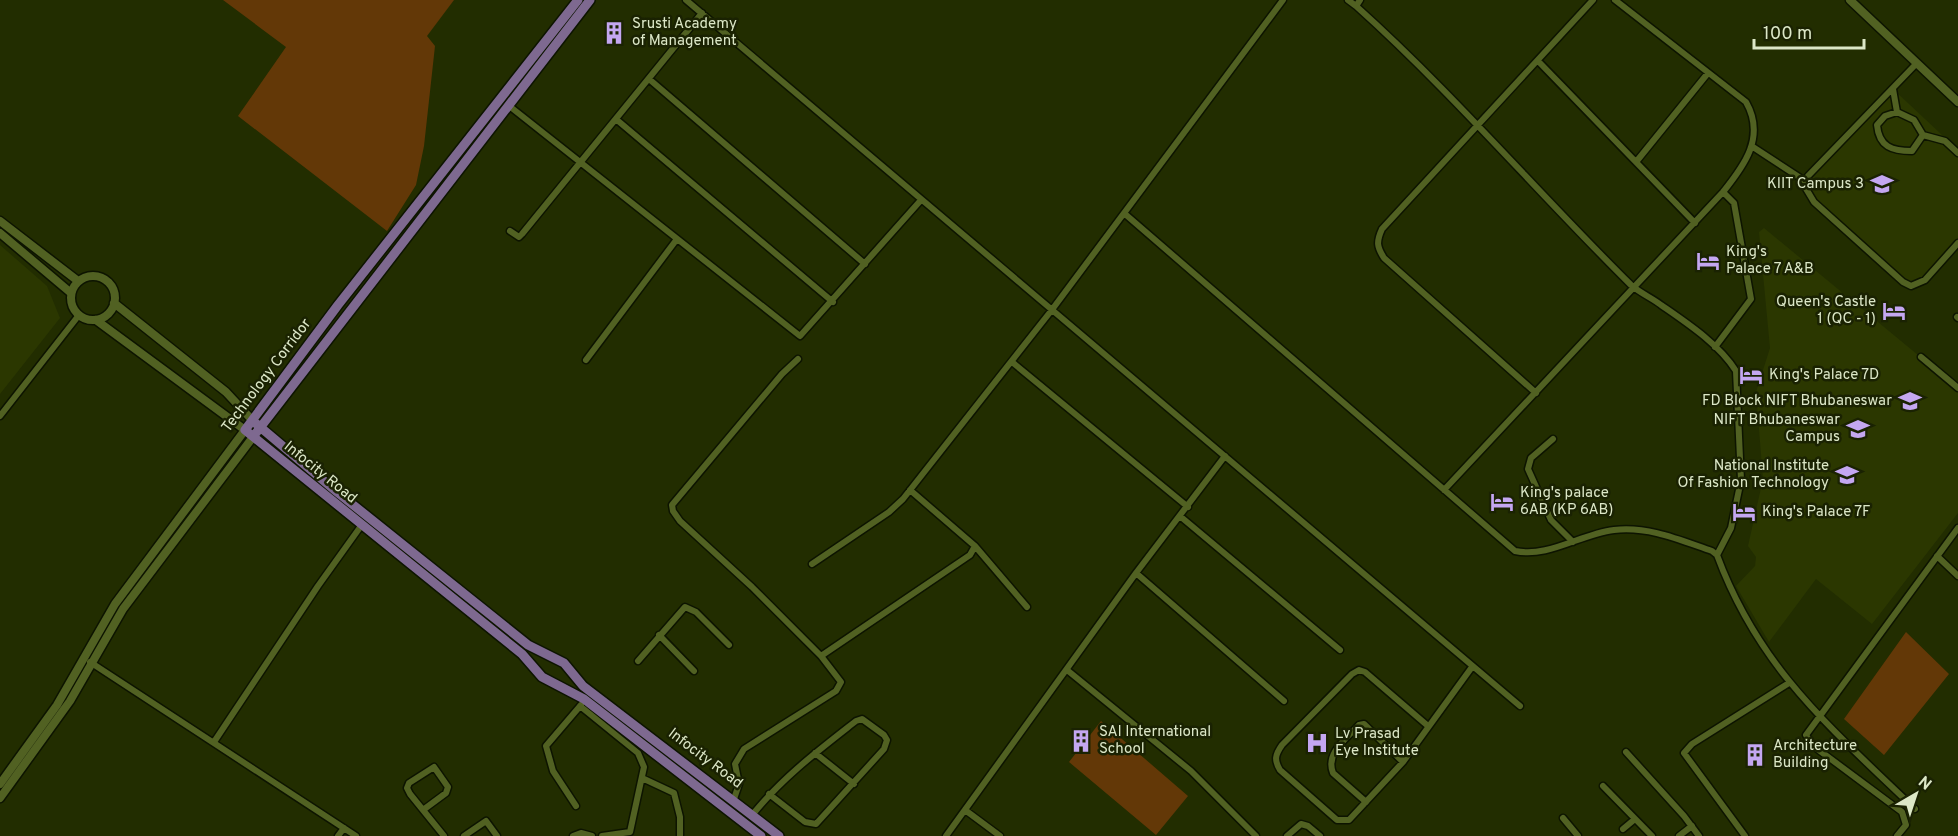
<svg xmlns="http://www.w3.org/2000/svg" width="1958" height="836" font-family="Overpass,sans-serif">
<rect width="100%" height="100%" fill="#222d00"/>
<path fill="#2b3700" d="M1893,89L1958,150V243L1925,280L1911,286L1814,202L1805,181Z
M1764,228L1958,388V513L1872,624L1816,579L1769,642L1736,586L1755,566L1756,557L1748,546L1763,479L1756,392L1770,348L1759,232Z
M0,245L47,286L60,318L0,394Z"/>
<path fill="#633807" d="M223,0H454L427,36L435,46L424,146L416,185L387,231L238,116L286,47Z
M1906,632L1949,674L1884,755L1844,719Z
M1101,721L1188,796L1156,835L1069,762Z"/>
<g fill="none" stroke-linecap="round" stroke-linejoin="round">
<g stroke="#0d1400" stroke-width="9">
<path id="street" d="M686,0L1520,706
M1348,0L1356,6
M1360,0L1356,6C1453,93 1538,193 1631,285C1640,293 1652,298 1661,305C1687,323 1719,344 1736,371L1741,480L1731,528L1717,555
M1539,62L1695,223
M1916,64L1808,176L1805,187L1814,202L1903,282L1911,286L1925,280L1958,243
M649,79L865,264
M1893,89L1897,112L1914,120L1923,135L1945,141L1958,153
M508,105L800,336L921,200
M1897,112L1885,116L1877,125C1879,147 1892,151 1912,151L1923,135
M617,120L833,302
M1753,147L1805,181
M1636,162L1708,73
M1125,214L1515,551C1549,558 1580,534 1614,530C1649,526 1680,540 1712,551L1717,555C1759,669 1831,728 1915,809
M510,231L519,237L522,234L702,13
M1957,317L1958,318
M1715,347L1751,299L1734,203L1723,192
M1921,357L1958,388
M586,360L677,239
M1012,362L1188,507
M1536,393L1384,258C1377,247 1376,242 1382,229L1593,0
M0,416L79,315
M1553,439L1531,458L1528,469L1551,520L1573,542
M1444,490L1723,192C1744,166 1766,137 1746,102L1615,0
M1181,517L1340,650
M975,546L1027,607
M1937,556L1958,576
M812,564L889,512L903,499L1051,311L1283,0
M1136,573L1284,701
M659,635L694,671
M821,656L970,555L975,546L910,490
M638,661L685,607L696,612L729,645
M90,662L356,836
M1067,670L1191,771L1256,836
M580,706L638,753L644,767L630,832L602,836
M1428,726L1365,672L1359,670L1352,674L1282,745C1275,755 1274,760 1280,770L1337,820H1349L1403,762L1472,667
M214,742L318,586L361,526
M1626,752L1684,816L1699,836
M815,753L854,784
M642,778L674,793L680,817V836
M1603,786L1652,836
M734,799L739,784L735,764L744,749L836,691L841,682L821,656L752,587L680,521L673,511L672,505L782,374L798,359
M1366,802L1333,773C1325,753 1347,738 1359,725L1364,724L1403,762
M576,806L553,771L546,746L581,705
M423,810L446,793L448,787L434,767L409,783L407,788L410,794L444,836
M965,810L1000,836
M753,814C783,777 819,750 856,721L862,719L884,735L887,740L884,749L816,824L805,822L769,794
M1563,818L1578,836
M1623,829L1635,819
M338,836L344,828
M464,836L486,821L497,836
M573,836L581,833L592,836
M946,836L1136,573L1225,456
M1287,836L1301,824L1308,826L1320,836
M1679,836L1692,826
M1745,836L1684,753L1692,744L1789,683
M1897,836L1906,825L1902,812L1812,745L1806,735L1958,528"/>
</g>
<g stroke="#0d1400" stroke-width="11">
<path id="secondary" d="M1850,0L1958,102
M0,221L78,281
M0,233L71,293
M71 298a22 22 0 1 1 44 0a22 22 0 1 1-44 0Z
M114,303L226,392L253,421
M0,784L57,705L115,604L245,430L96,320
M0,798L70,701L123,609L253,437"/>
</g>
<g stroke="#0d1400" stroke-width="12">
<path id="primary" d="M578,0L338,305L245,430L522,654L542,677L584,699L761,836
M253,421L337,492L528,645L564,663L583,686L779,836
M256,433L590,0"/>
</g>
<use href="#street" stroke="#516122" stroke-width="6"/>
<use href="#secondary" stroke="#516122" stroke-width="8"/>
<use href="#primary" stroke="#7e6990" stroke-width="9"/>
</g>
<defs>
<g id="building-bare" transform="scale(1.8)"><path d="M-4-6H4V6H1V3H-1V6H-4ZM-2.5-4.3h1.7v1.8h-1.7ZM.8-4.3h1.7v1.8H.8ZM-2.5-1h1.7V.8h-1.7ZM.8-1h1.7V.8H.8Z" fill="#c4a7f1" stroke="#1a2202" stroke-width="2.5" paint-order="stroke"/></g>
<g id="university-bare" transform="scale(1.8)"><path d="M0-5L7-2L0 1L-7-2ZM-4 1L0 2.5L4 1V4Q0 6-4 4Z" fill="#c4a7f1" stroke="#1a2202" stroke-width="2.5" paint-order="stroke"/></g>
<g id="hotel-bare" transform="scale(1.8)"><path d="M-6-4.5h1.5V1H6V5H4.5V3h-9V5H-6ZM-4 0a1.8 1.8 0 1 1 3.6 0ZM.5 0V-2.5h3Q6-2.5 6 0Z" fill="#c4a7f1" stroke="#1a2202" stroke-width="2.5" paint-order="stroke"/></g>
<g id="hospital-bare" transform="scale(1.8)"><path d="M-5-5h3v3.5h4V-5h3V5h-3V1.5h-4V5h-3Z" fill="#c4a7f1" stroke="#1a2202" stroke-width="2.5" paint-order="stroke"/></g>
</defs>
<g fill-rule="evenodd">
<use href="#building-bare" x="614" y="33"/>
<use href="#university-bare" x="1882" y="184"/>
<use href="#hotel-bare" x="1708" y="261"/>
<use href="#hotel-bare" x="1894" y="311"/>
<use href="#hotel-bare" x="1751" y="375"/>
<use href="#university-bare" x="1910" y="401"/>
<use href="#university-bare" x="1858" y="429"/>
<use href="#university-bare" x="1847" y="475"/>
<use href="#hotel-bare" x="1502" y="502"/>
<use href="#hotel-bare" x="1744" y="512"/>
<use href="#building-bare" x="1081" y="741"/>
<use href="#hospital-bare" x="1317" y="743"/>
<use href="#building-bare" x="1755" y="755"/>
</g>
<g text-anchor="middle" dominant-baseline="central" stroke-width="5" stroke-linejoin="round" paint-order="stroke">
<g font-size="15" fill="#dce7c7" stroke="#1a2202" text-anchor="start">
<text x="632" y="24">Srusti Academy<tspan x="632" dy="17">of Management</tspan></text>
<text x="1864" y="184" text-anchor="end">KIIT Campus 3</text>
<text x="1726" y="252">King's<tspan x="1726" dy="17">Palace 7 A&amp;B</tspan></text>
<text x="1876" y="302" text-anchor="end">Queen's Castle<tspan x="1876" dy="17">1 (QC - 1)</tspan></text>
<text x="1769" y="375">King's Palace 7D</text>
<text x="1892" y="401" text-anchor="end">FD Block NIFT Bhubaneswar</text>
<text x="1840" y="420" text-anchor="end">NIFT Bhubaneswar<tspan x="1840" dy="17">Campus</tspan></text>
<text x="1829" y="466" text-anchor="end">National Institute<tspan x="1829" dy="17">Of Fashion Technology</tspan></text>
<text x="1520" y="493">King's palace<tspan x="1520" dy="17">6AB (KP 6AB)</tspan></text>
<text x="1762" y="512">King's Palace 7F</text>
<text x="1099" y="732">SAI International<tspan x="1099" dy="17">School</tspan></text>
<text x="1335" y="734">Lv Prasad<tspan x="1335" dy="17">Eye Institute</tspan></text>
<text x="1773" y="746">Architecture<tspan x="1773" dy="17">Building</tspan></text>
</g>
<g font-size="15" fill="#dce7c7" stroke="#1a2202">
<text transform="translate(267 376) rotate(-53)">Technology Corridor</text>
<text transform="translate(320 473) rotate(39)">Infocity Road</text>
<text transform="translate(705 759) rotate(37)">Infocity Road</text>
</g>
</g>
<g transform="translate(1916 794) rotate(39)" stroke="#1a2202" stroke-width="4.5" paint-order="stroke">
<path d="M0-4.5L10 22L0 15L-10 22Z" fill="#dce7c7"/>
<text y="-9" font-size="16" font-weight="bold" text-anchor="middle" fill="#dce7c7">N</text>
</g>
<path d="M1754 39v9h110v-9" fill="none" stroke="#dce7c7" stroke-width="3"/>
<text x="1763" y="39" font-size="18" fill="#dce7c7" stroke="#1a2202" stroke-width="4.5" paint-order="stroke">100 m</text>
</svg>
